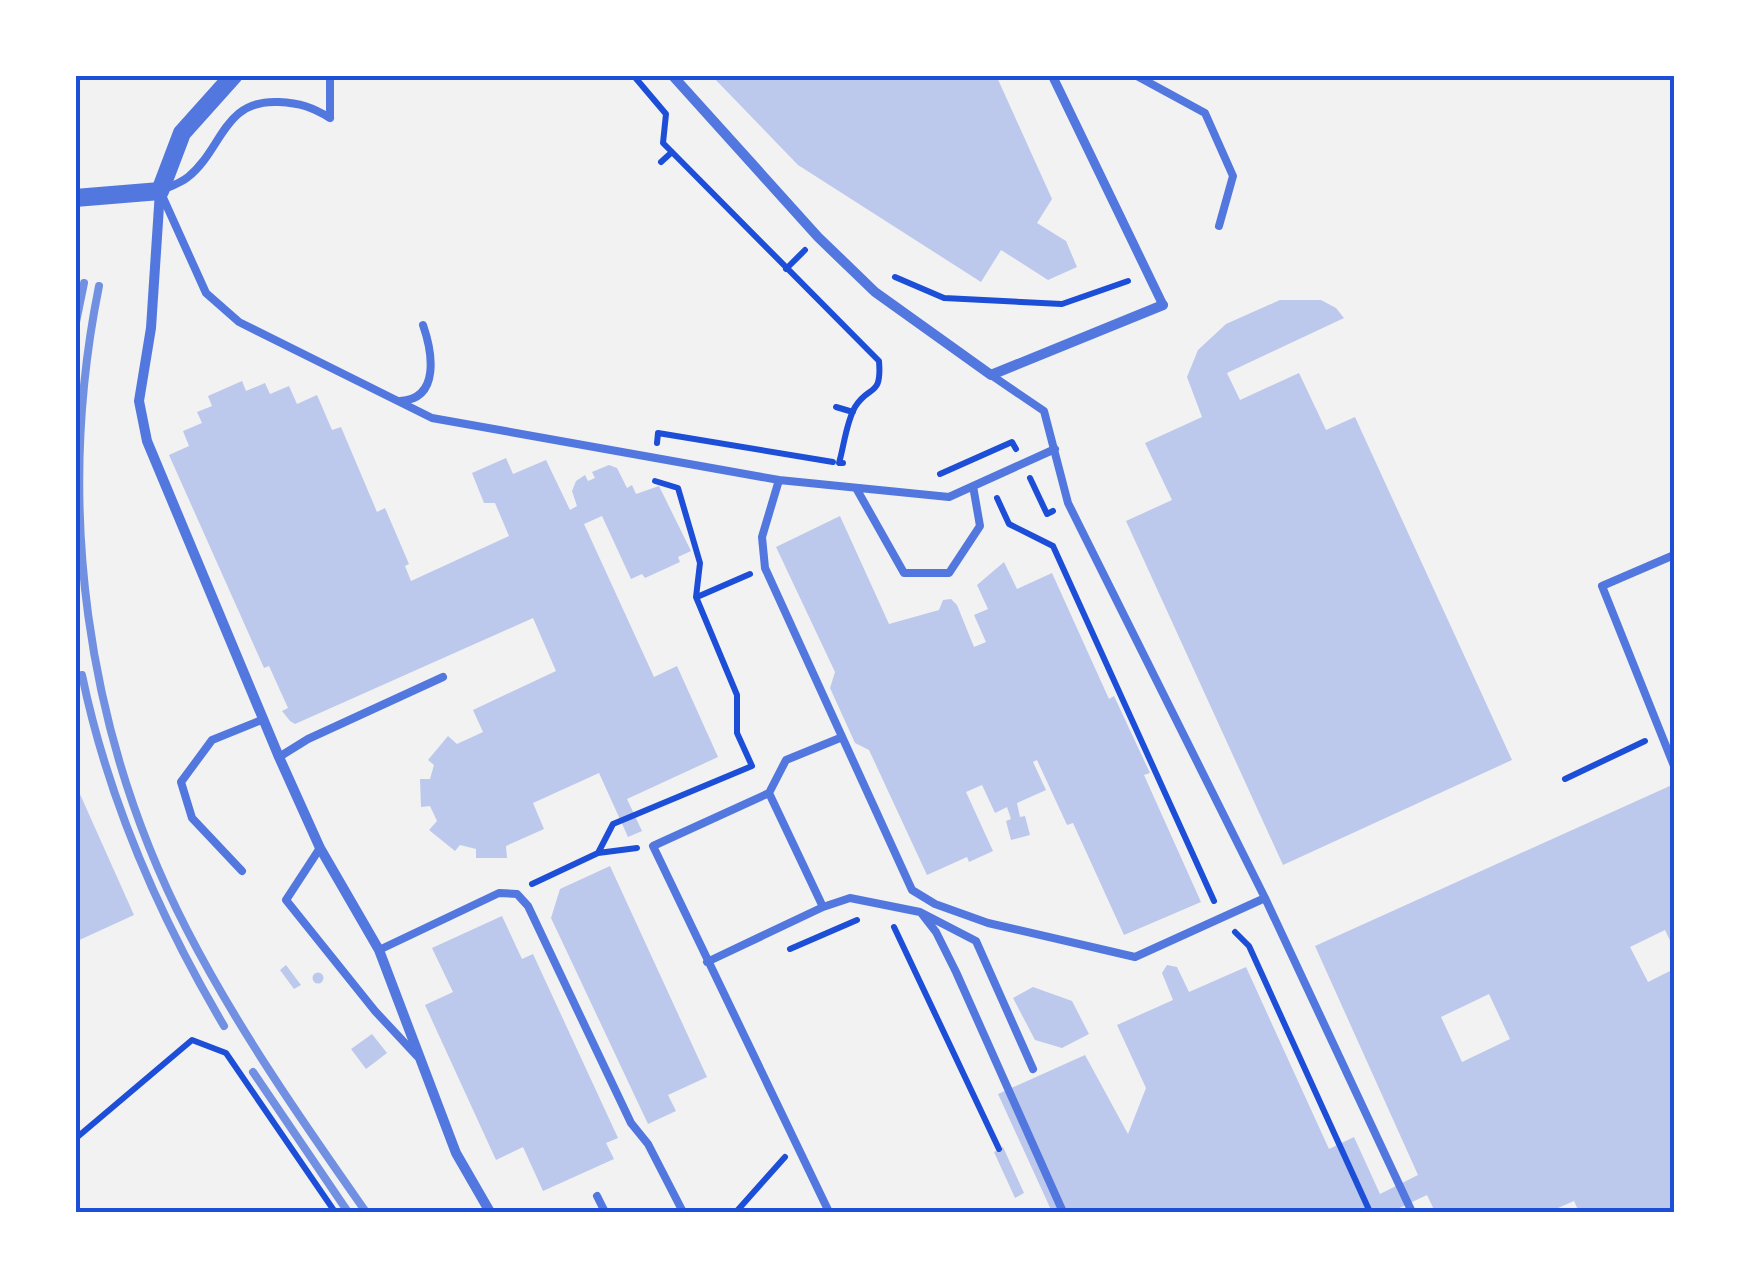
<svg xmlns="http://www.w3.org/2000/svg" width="1749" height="1287" font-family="Manrope,sans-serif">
<rect width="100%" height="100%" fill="#f2f2f2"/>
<path fill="#bdc9ec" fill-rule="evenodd" d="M711,75H996L1052,199L1037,223L1066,241L1077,267L1048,280L1001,250L981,282L798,165Z
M1280,300H1321L1336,308L1344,318L1227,373L1240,400L1299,373L1326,430L1355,417L1512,760L1283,865L1126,521L1172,500L1145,443L1202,417L1187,377L1198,350L1226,324Z
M242,381L246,391L265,383L270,394L289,386L297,404L317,395L332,430L341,427L377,512L385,508L409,564L405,566L411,581L509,536L495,503H484L472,473L506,458L513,474L546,460L570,510L577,506L572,491L576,481L585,475L588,481L595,478L592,472L609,465L617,468L627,488L632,485L636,494L659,486L691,551L678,557L680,562L645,578L642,574L631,579L602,516L584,524L654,677L677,666L718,757L627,799L642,831L628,837L599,773L533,803L544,829L506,846L507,858H476V849L460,845L455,851L429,830L437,821L430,806L421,807L420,779H430L434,765L428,760L448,736L457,744L483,732L473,710L556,671L533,618L295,724L290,721L282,711L288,708L269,666L264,668L169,455L189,446L183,431L202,423L197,412L212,406L208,396Z
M840,516L889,624L939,610L943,600L951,599L957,605L974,647L986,642L974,615L988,609L977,585L1004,562L1017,589L1052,573L1109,699L1114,696L1150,773L1144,775L1201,902L1124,935L1073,823L1067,825L1037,760L1033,762L1046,790L1017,803L1020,817L1025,816L1030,835L1011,840L1006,821L1011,819L1007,807L995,813L982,785L966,792L993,851L969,862L967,857L927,875L869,750L855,743L830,688L835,672L776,547Z
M75,783L134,915L75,942Z
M1672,785L1674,949L1665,930L1630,947L1648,982L1674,969V1212H1579L1574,1201L1549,1212H1435L1427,1195L1391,1212H1052L998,1094L1085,1055L1128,1134L1146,1088L1117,1025L1173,1000L1162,973L1167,965L1177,967L1189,992L1246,967L1329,1149L1354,1137L1380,1194L1418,1175L1315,946ZM1489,994L1510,1039L1462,1062L1441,1017Z
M610,866L707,1077L668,1095L676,1111L648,1124L551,918L560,889Z
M502,916L522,959L533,954L618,1138L606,1143L614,1159L543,1191L523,1147L496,1160L425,1005L453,992L432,948Z
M286,965L301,985L294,989L280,970Z
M312.5 978a5.5 5.5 0 1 1 11 0a5.5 5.5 0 1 1-11 0Z
M1033,987L1072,1001L1089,1034L1062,1048L1035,1040L1013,998Z
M372,1034L387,1053L366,1069L351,1049Z
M1003,1147L1024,1193L1015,1198L994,1152Z"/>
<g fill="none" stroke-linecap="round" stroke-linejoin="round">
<path stroke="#1d4ed8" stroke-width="6" d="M633,75L666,114L663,143L879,361C882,398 869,384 855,407C846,423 844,446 839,463H843
M661,162L672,152
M786,269L805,250
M895,277L944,298L1062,304L1128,281
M836,407L853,412
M657,443L658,433L833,462
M940,474L1012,442L1016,449
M1030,478L1047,514L1053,511
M997,498L1009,524L1053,546L1214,901
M697,597L750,574
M1565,779L1645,741
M598,853L613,824L752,766L737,733V695L696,597L700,563L678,488L655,481
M532,884L598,853L637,848
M894,927L999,1149
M1235,932L1249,946L1370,1212
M790,949L857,920
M75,1139L192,1040L226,1053L335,1212
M736,1212L785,1157"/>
<path stroke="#5277de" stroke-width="8" d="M330,75V118
M1135,75L1205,113L1233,176L1219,226
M330,118C312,107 300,103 279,102C223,99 223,149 188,177C181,183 169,187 160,191L206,293L239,322L432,418L779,480L949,497L1055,449
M991,375L1044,411L1068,503L1265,898L1412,1212
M400,401C441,399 432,351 423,325
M779,480L762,537L765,568L912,890L935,904L988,923L1135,957L1265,898
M856,488L904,573H949L980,526L973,486
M1674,555L1602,586L1674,766
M279,757L308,739L443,677
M769,793L823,907
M320,848L286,900L375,1011L417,1056
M242,871L192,818L181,782L212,740L264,719
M922,914L936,932L956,972L1063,1212
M379,950L499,893L517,894L528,906L631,1123L648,1144L683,1212
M707,962L823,907L850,898L920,912L976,941L1033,1069
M597,1196L605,1212
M829,1212L653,846L769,793L786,760L840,738"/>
<path stroke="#5277de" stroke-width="9" d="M1052,75L1163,305"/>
<path stroke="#5277de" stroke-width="10" d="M672,75L818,237L875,292L991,375L1163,305
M160,191L151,328L139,401L147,441L279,757L320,848L379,950L456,1153L490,1212"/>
<path stroke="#5277de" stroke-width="18" d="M75,198L160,191L182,133L234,75"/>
<path stroke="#7290e2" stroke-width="8" d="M99,286C55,504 85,732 187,930C238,1029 302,1121 366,1212
M75,327L84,283
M82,675C108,800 159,916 224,1026
M253,1072L348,1212"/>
</g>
<rect width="1749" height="1287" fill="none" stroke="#ffffff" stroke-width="155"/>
<rect x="78" y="78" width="1594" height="1132" fill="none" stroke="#1d4ed8" stroke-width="4"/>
</svg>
